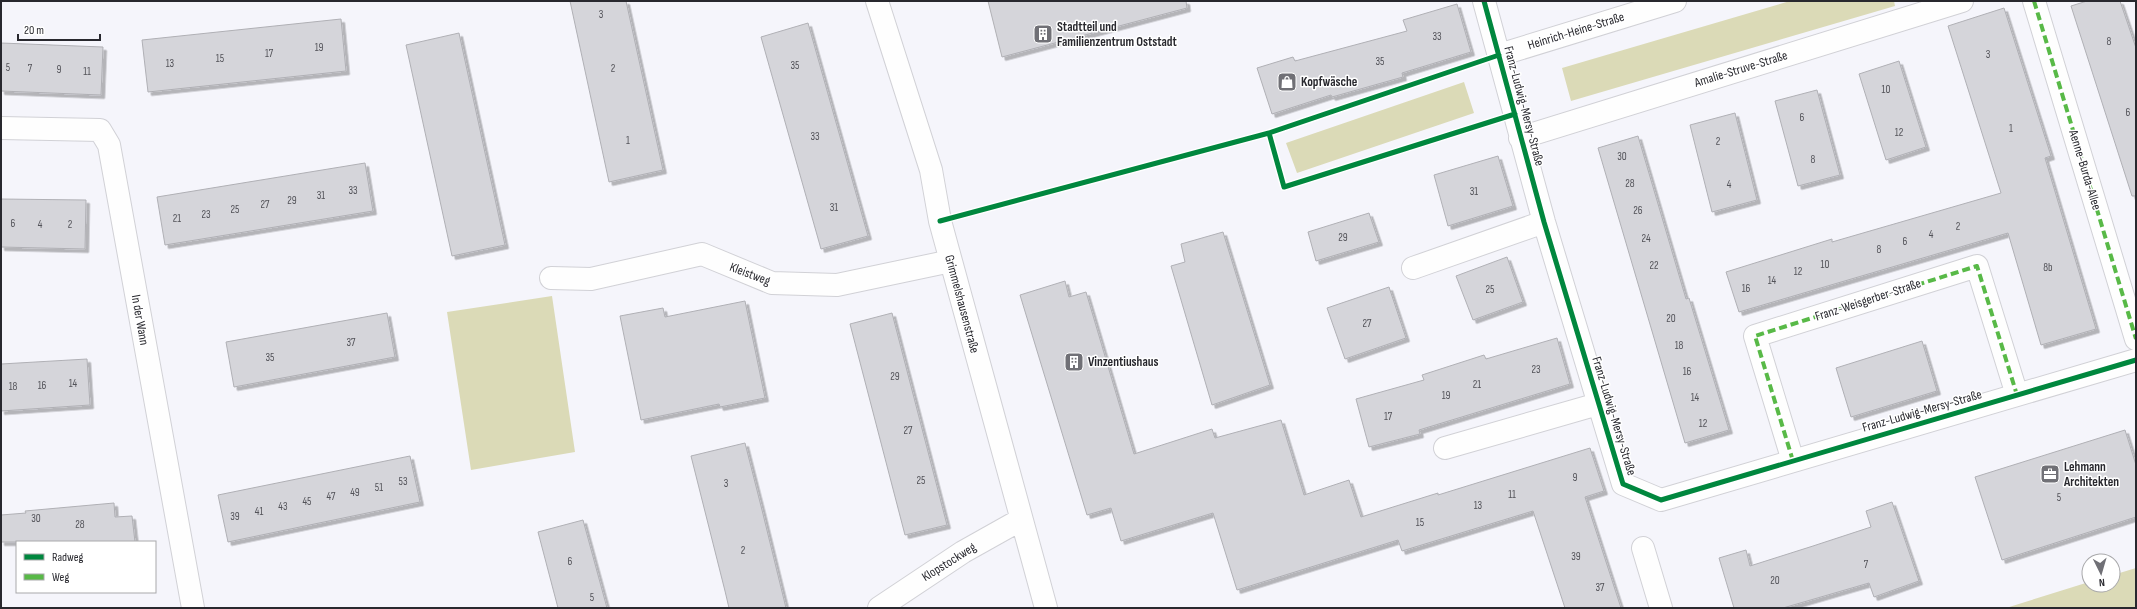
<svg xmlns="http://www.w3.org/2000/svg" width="2137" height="609" font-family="'Sofia Sans Condensed',sans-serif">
<defs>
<filter id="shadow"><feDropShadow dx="3.5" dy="3.5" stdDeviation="0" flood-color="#0004"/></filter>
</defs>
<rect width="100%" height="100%" fill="#f5f5fb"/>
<path fill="#dbdab7" d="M1790,1H1894L1895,6L1571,101L1562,68Z
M1464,82L1474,113L1297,173L1286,143Z
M552,296L575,452L471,470L447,312Z
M2136,568V608H2006L2089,582V585H2113V575Z"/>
<path fill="#d5d5da" stroke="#b0b0b5" filter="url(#shadow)" d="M570,1H626L663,170L609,182Z
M988,1H1186L1187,8L1002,57Z
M2087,1H2120L2136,48V196H2132L2071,6Z
M1457,4L1471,52L1402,73L1403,77L1332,97L1331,95L1272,114L1257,68L1293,57L1295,61L1407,31L1403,20Z
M2004,8L2051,156L2045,158L2096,329L2041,345L2008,233L1739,312L1726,272L1832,239V242L2001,193L1948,26Z
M341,19L346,71L148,92L142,40Z
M808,23L868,236L821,249L761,37Z
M459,33L505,245L452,256L406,45Z
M1,43L103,47L101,95L1,91Z
M1899,61L1926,147L1886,160L1859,74Z
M1817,90L1840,175L1798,186L1775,101Z
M1735,113L1757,200L1712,212L1690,125Z
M1638,136L1686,299L1689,298L1729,430L1685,443L1598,148Z
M1498,156L1513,206L1448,226L1434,175Z
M365,163L373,211L165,245L157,197Z
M1,199L86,200L85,249L1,247Z
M1369,213L1379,242L1316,261L1308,232Z
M1223,232L1270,385L1212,405L1171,266L1185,262L1181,244Z
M1507,257L1523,302L1473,320L1456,276Z
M1065,281L1069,297L1086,292L1134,454L1212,429L1215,438L1281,420L1304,495L1349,480L1361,517L1438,493V495L1590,448L1604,491L1585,497L1621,608H1565L1533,511L1402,551L1398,540L1237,590L1213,513L1121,541L1111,508L1087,515L1020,295Z
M1389,287L1406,338L1345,359L1327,308Z
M745,301L765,398L720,407L719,404L641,420L620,316L663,308L665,317Z
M387,313L395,357L234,387L226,342Z
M892,313L947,525L905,535L850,324Z
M1557,338L1570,384L1419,430L1420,434L1369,447L1356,399L1424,380L1422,375L1484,355L1486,359Z
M1922,341L1937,391L1851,417L1836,368Z
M87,359L90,405L1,411V364Z
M2125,430L2136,465V517L2002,560L1975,477Z
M745,443L762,510L786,608H729L725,591L691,456Z
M410,456L420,502L228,542L218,495Z
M1892,502L1919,581L1874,597L1869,583L1783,608H1734L1719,558L1746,550L1750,566L1813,546L1871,527L1866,511Z
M114,503L115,517L132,516L135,542H1V515L26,513L25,511Z
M583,520L607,608H558L538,532Z"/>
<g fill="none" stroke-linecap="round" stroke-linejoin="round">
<g stroke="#d1d1d6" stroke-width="24">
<path id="minor" d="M877,1L931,170L940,221L1046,608
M1484,1L1544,222L1623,484L1661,500L2136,360
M2034,1L2136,339
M1499,55L1675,1
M1,128L100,130L109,145L193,608
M1520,138L1962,1
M1413,268L1544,222
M551,278L591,279L702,254L772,283L837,285L951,261
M1445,448L1598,404
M1793,461L1755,336L1977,266L2017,395
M1643,548L1661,608
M879,608L963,552L1020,520"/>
</g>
<use href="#minor" stroke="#fefefe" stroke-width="22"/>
<path stroke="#58b947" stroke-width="4" stroke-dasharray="8 4" stroke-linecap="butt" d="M2034,1L2136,339
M1793,461L1755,336L1977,266L2017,395"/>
<g stroke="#fff" stroke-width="8">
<path id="cycleway" d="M1484,1L1544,222L1623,484L1661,500L2136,360
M1269,133L1499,55
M940,221L1269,133L1284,187L1515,114"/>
</g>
<use href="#cycleway" stroke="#00873e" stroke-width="5"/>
</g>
<defs>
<g id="building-square" transform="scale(1)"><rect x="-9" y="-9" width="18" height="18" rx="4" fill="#707076" stroke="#fff"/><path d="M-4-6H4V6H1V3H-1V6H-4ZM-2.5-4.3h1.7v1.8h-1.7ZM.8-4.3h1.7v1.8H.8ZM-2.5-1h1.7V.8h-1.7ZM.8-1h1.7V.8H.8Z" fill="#fff"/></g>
<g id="shop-square" transform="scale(1)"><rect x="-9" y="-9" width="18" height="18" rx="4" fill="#707076" stroke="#fff"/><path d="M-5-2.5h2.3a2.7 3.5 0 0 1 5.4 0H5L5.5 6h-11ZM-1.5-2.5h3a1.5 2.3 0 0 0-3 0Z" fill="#fff"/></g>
<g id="office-square" transform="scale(1)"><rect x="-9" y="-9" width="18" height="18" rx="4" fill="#707076" stroke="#fff"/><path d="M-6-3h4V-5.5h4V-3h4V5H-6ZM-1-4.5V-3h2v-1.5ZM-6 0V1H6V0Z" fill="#fff"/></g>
</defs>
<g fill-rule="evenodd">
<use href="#building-square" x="1043" y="34"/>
<use href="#shop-square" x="1287" y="82"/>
<use href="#building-square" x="1074" y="362"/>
<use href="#office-square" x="2050" y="474"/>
</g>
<g text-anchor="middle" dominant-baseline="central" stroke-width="3" stroke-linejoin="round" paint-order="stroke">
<g font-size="11" fill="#535359">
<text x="601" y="14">3</text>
<text x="1437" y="36">33</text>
<text x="2109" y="41">8</text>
<text x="319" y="47">19</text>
<text x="269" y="53">17</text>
<text x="1988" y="54">3</text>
<text x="220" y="58">15</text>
<text x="1380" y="61">35</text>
<text x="170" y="63">13</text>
<text x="795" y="65">35</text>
<text x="8" y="67">5</text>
<text x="30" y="68">7</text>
<text x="613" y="68">2</text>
<text x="59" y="69">9</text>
<text x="87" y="71">11</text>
<text x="1886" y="89">10</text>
<text x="2128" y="112">6</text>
<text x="1802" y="117">6</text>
<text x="2011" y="128">1</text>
<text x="1899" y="132">12</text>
<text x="815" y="136">33</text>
<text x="628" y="140">1</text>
<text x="1718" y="141">2</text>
<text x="1622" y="156">30</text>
<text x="1813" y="159">8</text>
<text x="1630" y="183">28</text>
<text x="1729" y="184">4</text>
<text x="353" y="190">33</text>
<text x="1474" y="191">31</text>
<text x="321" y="195">31</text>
<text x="292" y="200">29</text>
<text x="265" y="204">27</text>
<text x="834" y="207">31</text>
<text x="235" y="209">25</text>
<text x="1638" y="210">26</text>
<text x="206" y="214">23</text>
<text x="177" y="218">21</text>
<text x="13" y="223">6</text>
<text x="40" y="224">4</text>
<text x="70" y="224">2</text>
<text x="1958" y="226">2</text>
<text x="1931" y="234">4</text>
<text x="1343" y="237">29</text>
<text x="1646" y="238">24</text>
<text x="1905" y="241">6</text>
<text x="1879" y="249">8</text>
<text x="1825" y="264">10</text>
<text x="1654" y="265">22</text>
<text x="2048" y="267">8b</text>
<text x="1798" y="271">12</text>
<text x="1772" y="280">14</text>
<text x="1746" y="288">16</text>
<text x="1490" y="289">25</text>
<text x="1671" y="318">20</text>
<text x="1367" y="323">27</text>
<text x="351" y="342">37</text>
<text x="1679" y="345">18</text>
<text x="270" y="357">35</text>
<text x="1536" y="369">23</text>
<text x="1687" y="371">16</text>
<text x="895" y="376">29</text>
<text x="73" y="383">14</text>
<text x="1477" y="384">21</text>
<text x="42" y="385">16</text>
<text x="13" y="386">18</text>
<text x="1446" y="395">19</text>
<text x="1695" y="397">14</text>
<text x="1388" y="416">17</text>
<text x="1703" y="423">12</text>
<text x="908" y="430">27</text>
<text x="1575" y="477">9</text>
<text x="921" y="480">25</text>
<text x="403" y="481">53</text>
<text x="726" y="483">3</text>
<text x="379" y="487">51</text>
<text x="355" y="492">49</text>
<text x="1512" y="494">11</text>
<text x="331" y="496">47</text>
<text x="2059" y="497">5</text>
<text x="307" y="501">45</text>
<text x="1478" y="505">13</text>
<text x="283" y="506">43</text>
<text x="259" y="511">41</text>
<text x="235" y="516">39</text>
<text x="36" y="518">30</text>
<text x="1420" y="522">15</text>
<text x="80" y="524">28</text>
<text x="743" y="550">2</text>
<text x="1576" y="556">39</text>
<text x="570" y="561">6</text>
<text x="1866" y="564">7</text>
<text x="1775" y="580">20</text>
<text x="1600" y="587">37</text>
<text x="592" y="597">5</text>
</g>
<g font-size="13" font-weight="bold" fill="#28282e" stroke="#fff" text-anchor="start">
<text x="1057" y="27">Stadtteil und<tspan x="1057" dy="15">Familienzentrum Oststadt</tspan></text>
<text x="1301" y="82">Kopfwäsche</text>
<text x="1088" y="362">Vinzentiushaus</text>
<text x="2064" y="467">Lehmann<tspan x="2064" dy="15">Architekten</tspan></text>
</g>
<g font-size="13" fill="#28282e" stroke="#fff">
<text transform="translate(1576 31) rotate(-17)">Heinrich-Heine-Straße</text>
<text transform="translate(1741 69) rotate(-17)">Amalie-Struve-Straße</text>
<text transform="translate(1524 106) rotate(75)">Franz-Ludwig-Mersy-Straße</text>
<text transform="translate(2085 170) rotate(73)">Aenne-Burda-Allee</text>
<text transform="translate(750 274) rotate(21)">Kleistweg</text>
<text transform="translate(1868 300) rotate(-18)">Franz-Weisgerber-Straße</text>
<text transform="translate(962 304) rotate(75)">Grimmelshausenstraße</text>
<text transform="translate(140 320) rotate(80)">In der Wann</text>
<text transform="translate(1922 411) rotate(-16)">Franz-Ludwig-Mersy-Straße</text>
<text transform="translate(1614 416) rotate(73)">Franz-Ludwig-Mersy-Straße</text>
<text transform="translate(949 562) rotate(-32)">Klopstockweg</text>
</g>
</g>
<rect width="2137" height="609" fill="none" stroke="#28282e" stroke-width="4"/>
<rect x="16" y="541" width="140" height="52" fill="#ffffff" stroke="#a9a9ab"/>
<rect x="24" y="554" width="20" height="6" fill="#00873e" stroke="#a9a9ab"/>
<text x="52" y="561" font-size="12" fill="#28282e">Radweg</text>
<rect x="24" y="574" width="20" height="6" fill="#58b947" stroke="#a9a9ab"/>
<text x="52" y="581" font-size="12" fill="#28282e">Weg</text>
<g transform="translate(2101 573) rotate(175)"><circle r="19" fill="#ffffff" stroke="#a9a9ab"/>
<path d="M0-3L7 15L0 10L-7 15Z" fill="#707076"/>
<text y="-6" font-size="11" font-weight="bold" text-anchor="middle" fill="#28282e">N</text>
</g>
<path d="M18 34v6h82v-6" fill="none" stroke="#28282e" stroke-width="2"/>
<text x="24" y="34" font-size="12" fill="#28282e" stroke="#ffffff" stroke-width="3" paint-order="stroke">20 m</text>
</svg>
